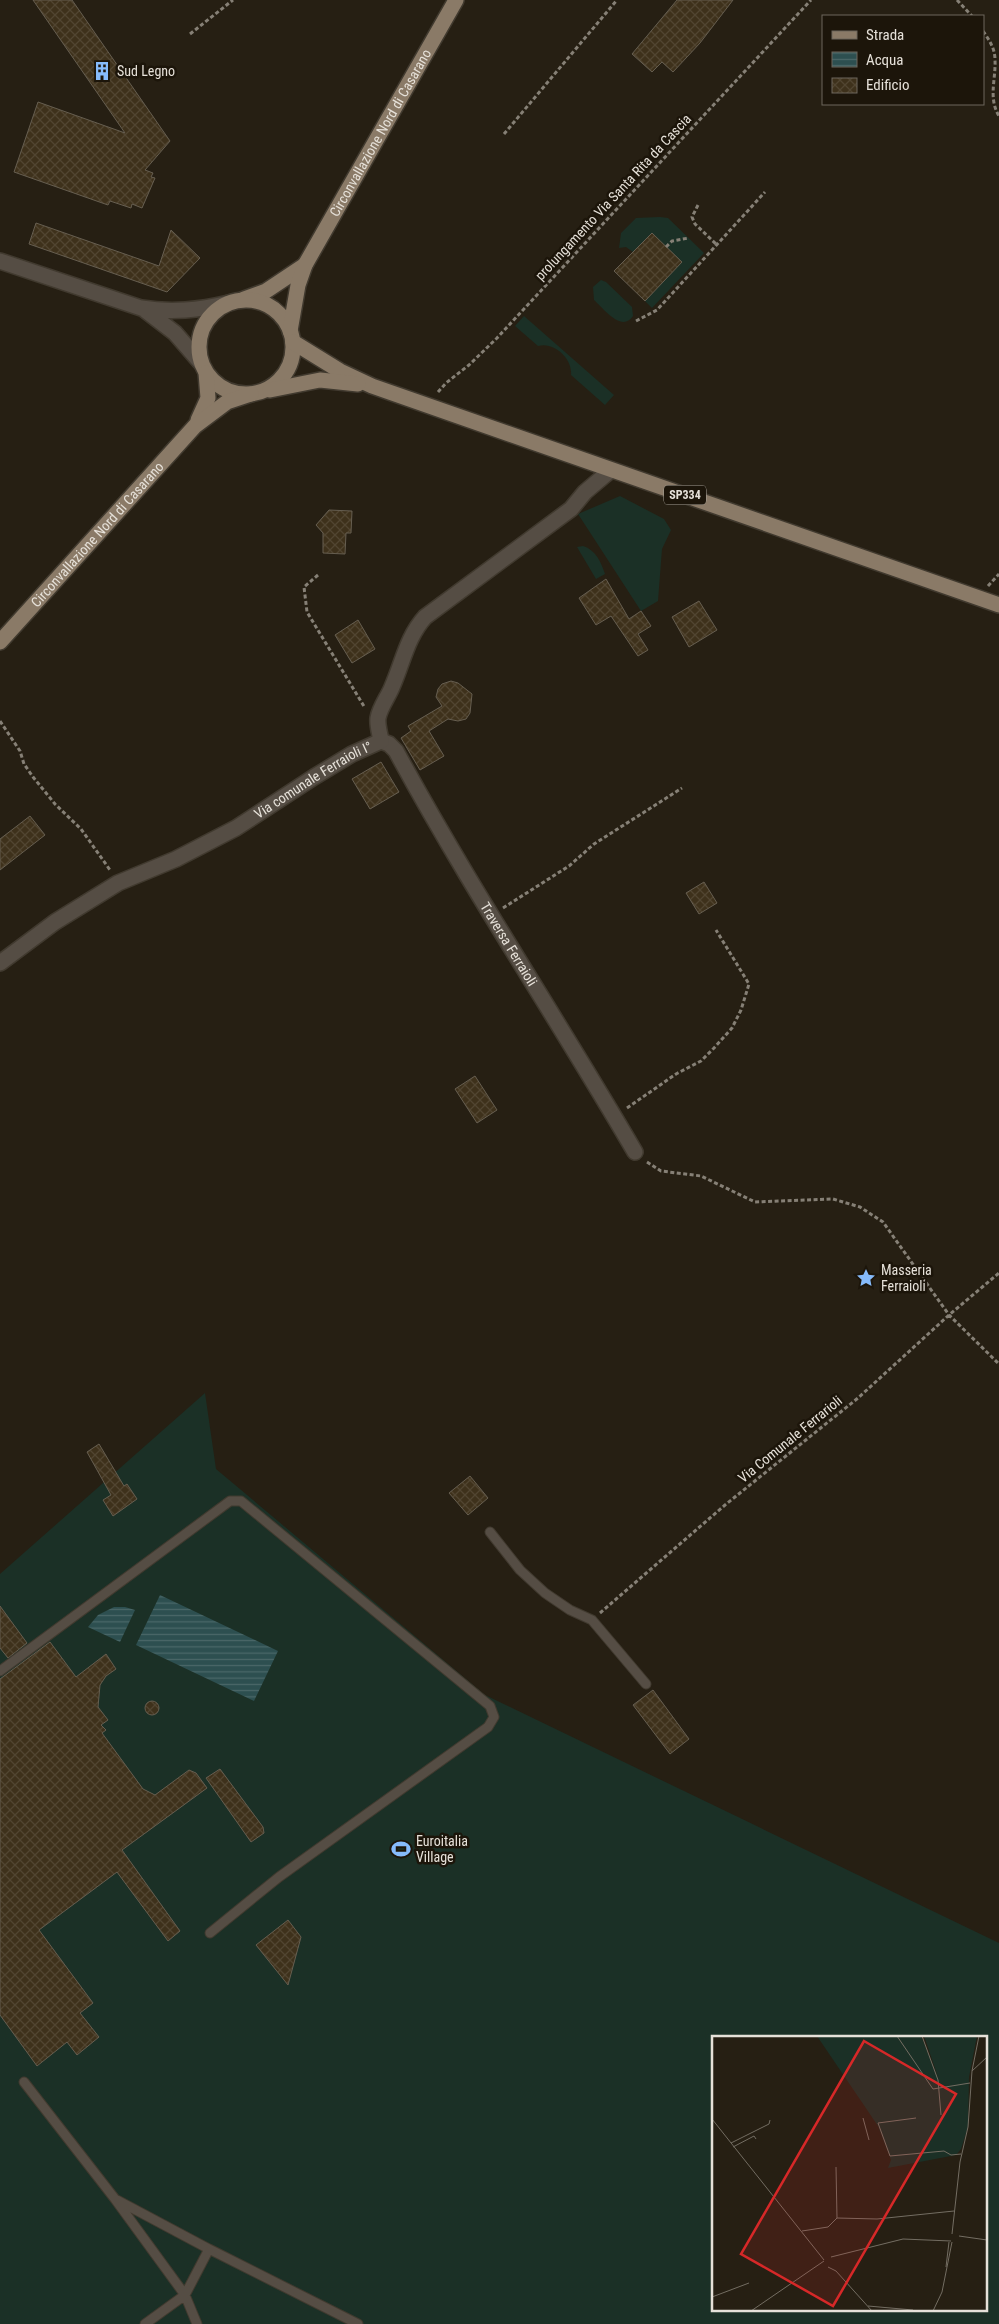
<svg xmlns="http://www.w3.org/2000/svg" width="999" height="2324" font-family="'Roboto Condensed',sans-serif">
<defs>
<pattern id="water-rules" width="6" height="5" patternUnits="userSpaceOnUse" patternTransform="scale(1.25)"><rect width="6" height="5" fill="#2d4f50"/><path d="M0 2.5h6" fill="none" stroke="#4b6869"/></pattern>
<pattern id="building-cross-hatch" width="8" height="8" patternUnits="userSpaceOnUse" patternTransform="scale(1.25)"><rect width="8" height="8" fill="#3e311b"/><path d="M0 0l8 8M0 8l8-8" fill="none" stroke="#514531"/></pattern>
</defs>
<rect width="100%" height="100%" fill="#261f13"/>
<path fill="#1b3026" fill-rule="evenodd" d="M660,217L668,218L704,253L652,308L645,301L682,262L652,233L633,252L626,247L619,248L621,233L636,218Z
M601,280L606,282L632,307L633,316C622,333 604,309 594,300L593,287Z
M524,316L614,395L605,405L571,375C573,359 554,341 538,346L515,326Z
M620,496L664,519L671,530L662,549L658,601L641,611L578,514Z
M583,546C596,550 601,562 605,574L596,579L577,547Z
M205,1393L216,1469L485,1695L999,1943V2324H0V1574ZM713,2038H985V2310H713Z"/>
<path fill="url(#water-rules)" d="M160,1595L278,1651L254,1701L136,1645Z
M114,1607H125L135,1610L120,1642L88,1627L98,1615Z"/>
<path fill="url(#building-cross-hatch)" stroke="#665e50" d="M33,0H72L170,141L145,170L153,173L151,177L155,178L142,208L132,204L131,208L110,201L108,205L14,172L38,102L125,133Z
M677,0H733L700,43L673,72L662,62L652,72L632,54Z
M36,223L159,266L171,230L200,258L167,292L29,244Z
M652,233L682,262L645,301L614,271Z
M329,510L352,511L351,533H346L345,554L323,553V533L316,525Z
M606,579L629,619L641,611L651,626L638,634L648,650L638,656L611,616L596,625L579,598Z
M699,601L717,630L689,647L672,617Z
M358,620L375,649L352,663L335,635Z
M451,681L458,683L472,694L470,713L466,719L458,721L448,719L429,731L444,756L420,770L401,738L411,731L408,726L442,706L436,697L438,689L442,684Z
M381,762L399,792L370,809L352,779Z
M30,816L45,835L0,870V839Z
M704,882L717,903L699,914L686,893Z
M475,1076L497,1110L477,1123L455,1089Z
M99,1444L124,1486L127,1484L137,1499L113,1516L103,1500L111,1495L87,1452Z
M470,1476L488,1498L468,1515L449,1493Z
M0,1606L27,1643L8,1658L0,1648Z
M50,1642L76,1677L106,1654L116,1669L106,1676L100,1685L98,1707L108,1720L101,1725L106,1730L102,1733L143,1789L155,1795L189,1770L196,1773L207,1788L122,1850L180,1931L168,1941L117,1872L39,1930L93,2003L80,2013L99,2037L77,2055L67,2042L37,2066L0,2015V1679Z
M653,1690L689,1739L670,1754L633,1705Z
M145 1708a7 7 0 1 1 14 0a7 7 0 1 1-14 0Z
M220,1769L263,1827L264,1833L251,1842L206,1778Z
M288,1920L301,1937L288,1985L256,1945Z"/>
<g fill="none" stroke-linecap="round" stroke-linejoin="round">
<g stroke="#413a2f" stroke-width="11">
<path id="service" d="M490,1532L520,1570L545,1593L570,1610L592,1620L646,1684
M0,1671L230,1501H241L490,1706L494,1717L488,1727L279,1877L210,1933
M24,2082L115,2199L185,2295L197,2324
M117,2200L209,2249
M145,2324L185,2295L209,2249L358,2324"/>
</g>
<g stroke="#413a2f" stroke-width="18">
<g id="minor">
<path id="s1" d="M381,741L389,744L396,751C470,888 557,1018 635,1152"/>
<path id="s2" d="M0,963L55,922L118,883L176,859L236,828L314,777L352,754L381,741C380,734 377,725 378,718C380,707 388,697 392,687C403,662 407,637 425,617L571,509L585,492L611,470"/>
</g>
</g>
<g stroke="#413a2f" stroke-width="18">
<path id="tertiary" d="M0,261L141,308C172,313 199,310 229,303
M145,310L175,333L201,363"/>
</g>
<g stroke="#413a2f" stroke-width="18">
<g id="primary">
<path d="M244,299L266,291L305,265"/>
<circle cx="246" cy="347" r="47"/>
<path id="s3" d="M290,331L298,285L305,265L456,0"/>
<path d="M293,342L340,371L372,386L999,605"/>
<path d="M270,390L320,380L358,384"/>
<path d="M198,420L208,398L206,373"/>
<path id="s4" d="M0,642L195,426L227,402L251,394"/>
</g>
</g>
<path stroke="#868076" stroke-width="3" stroke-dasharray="4 2.5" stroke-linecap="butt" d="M957,0L972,16
M983,31C989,40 995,48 995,60C996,79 988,98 999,116
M190,34L233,0
M504,134L617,0
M698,205L692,217L695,224L717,245
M666,247L672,241L689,238
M636,321L657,310L765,192
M438,392L446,383L469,365L497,338L811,0
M318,575L304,587L307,612L365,708
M988,586L999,574
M0,721L20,751L24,764L33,777L55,804L81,829L110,870
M503,908L569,866L594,844L682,788
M627,1108L676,1074L701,1061L714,1048L732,1028L741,1010L749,984L716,930
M647,1162L661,1171L701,1176L755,1202L833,1199L860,1207L883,1222L949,1315L999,1364
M600,1613L725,1505L858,1398L949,1315L999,1273"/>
<use href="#service" stroke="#554d44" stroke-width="9"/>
<use href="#minor" stroke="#554d44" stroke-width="15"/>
<use href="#tertiary" stroke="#554d44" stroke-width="15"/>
<use href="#primary" stroke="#8a7a67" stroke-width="15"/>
</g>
<defs>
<g id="building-bare" transform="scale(1.5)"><path d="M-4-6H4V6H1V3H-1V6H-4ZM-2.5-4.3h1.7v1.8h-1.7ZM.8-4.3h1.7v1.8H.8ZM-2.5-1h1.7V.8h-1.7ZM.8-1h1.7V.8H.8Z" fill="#86bbfb" stroke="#1c150a" stroke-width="2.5" paint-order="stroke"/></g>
<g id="sight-bare" transform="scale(1.5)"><path d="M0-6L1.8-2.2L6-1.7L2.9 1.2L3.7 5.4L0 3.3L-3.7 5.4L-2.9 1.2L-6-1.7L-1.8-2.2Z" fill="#86bbfb" stroke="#1c150a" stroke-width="2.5" paint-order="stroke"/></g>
<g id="stadium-bare" transform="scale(1.5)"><path d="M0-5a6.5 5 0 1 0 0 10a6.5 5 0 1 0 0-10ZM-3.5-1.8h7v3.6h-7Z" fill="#86bbfb" stroke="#1c150a" stroke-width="2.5" paint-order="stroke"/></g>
</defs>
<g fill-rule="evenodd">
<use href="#building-bare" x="102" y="71"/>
<use href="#sight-bare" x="866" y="1278"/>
<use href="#stadium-bare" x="401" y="1849"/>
</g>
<g text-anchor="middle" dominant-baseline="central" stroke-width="5" stroke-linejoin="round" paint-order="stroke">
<rect fill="#1c150a" stroke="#a9a49b" stroke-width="1" x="664" y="485.5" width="42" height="19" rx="4"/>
<g font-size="12" font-weight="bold" fill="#e6e1d9">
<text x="685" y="495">SP334</text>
</g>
<g font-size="14" fill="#e6e1d9" stroke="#1c150a" text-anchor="start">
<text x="117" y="71">Sud Legno</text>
<text x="881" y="1270">Masseria<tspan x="881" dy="16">Ferraioli</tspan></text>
<text x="416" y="1841">Euroitalia<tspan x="416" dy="16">Village</tspan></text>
</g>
<g font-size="14" fill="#e6e1d9" stroke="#1c150a">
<text stroke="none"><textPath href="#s3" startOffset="220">Circonvallazione Nord di Casarano</textPath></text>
<text transform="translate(613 197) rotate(-47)">prolungamento Via Santa Rita da Cascia</text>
<text stroke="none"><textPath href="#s4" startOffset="145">Circonvallazione Nord di Casarano</textPath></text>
<text stroke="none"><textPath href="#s2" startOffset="364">Via comunale Ferraioli I°</textPath></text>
<text stroke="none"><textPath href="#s1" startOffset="242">Traversa Ferraioli</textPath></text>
<text transform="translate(790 1439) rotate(-39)">Via Comunale Ferrarioli</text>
</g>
</g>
<g transform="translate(712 2036)">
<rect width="275" height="275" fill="#261f13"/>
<path d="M105,0H209L227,44L212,0H265L257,41L256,91L249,113L244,119L176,132L179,124L166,90Z" fill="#1b3026"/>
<path fill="none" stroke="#736d62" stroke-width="1" d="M185,0L221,53L258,47M210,0L226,44L229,79M260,35L275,21M151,82L157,104M204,82L166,87L178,120L232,115L239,119L249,118M0,83L112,224M19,107L57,88L58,84M21,111L42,100L44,103M124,131L125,182M90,195L116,191L125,182L165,183L242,175M240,198L248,126L256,91L260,35L267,0M247,200L275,204M119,221L191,203L239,205M116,231L124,235L160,275M234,231L237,206M0,261L37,247M156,270L201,274M39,275L112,225M221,275L230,256L240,206"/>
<path fill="#d62828" fill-opacity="0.15" stroke="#d62828" stroke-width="2.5" d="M152,5L244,58L121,270L29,218Z"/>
<rect width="275" height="275" fill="none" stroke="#e6e1d9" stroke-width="2.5"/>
</g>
<rect x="822" y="15" width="162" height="90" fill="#1c150a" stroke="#6d675d"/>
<rect x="832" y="31" width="25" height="8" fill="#8a7a67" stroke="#6d675d"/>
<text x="866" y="40" font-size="15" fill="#e6e1d9">Strada</text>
<rect x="832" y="52" width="25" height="15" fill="url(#water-rules)" stroke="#6d675d"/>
<text x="866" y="65" font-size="15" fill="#e6e1d9">Acqua</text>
<rect x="832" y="78" width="25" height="15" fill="url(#building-cross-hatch)" stroke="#6d675d"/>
<text x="866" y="90" font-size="15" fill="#e6e1d9">Edificio</text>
</svg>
